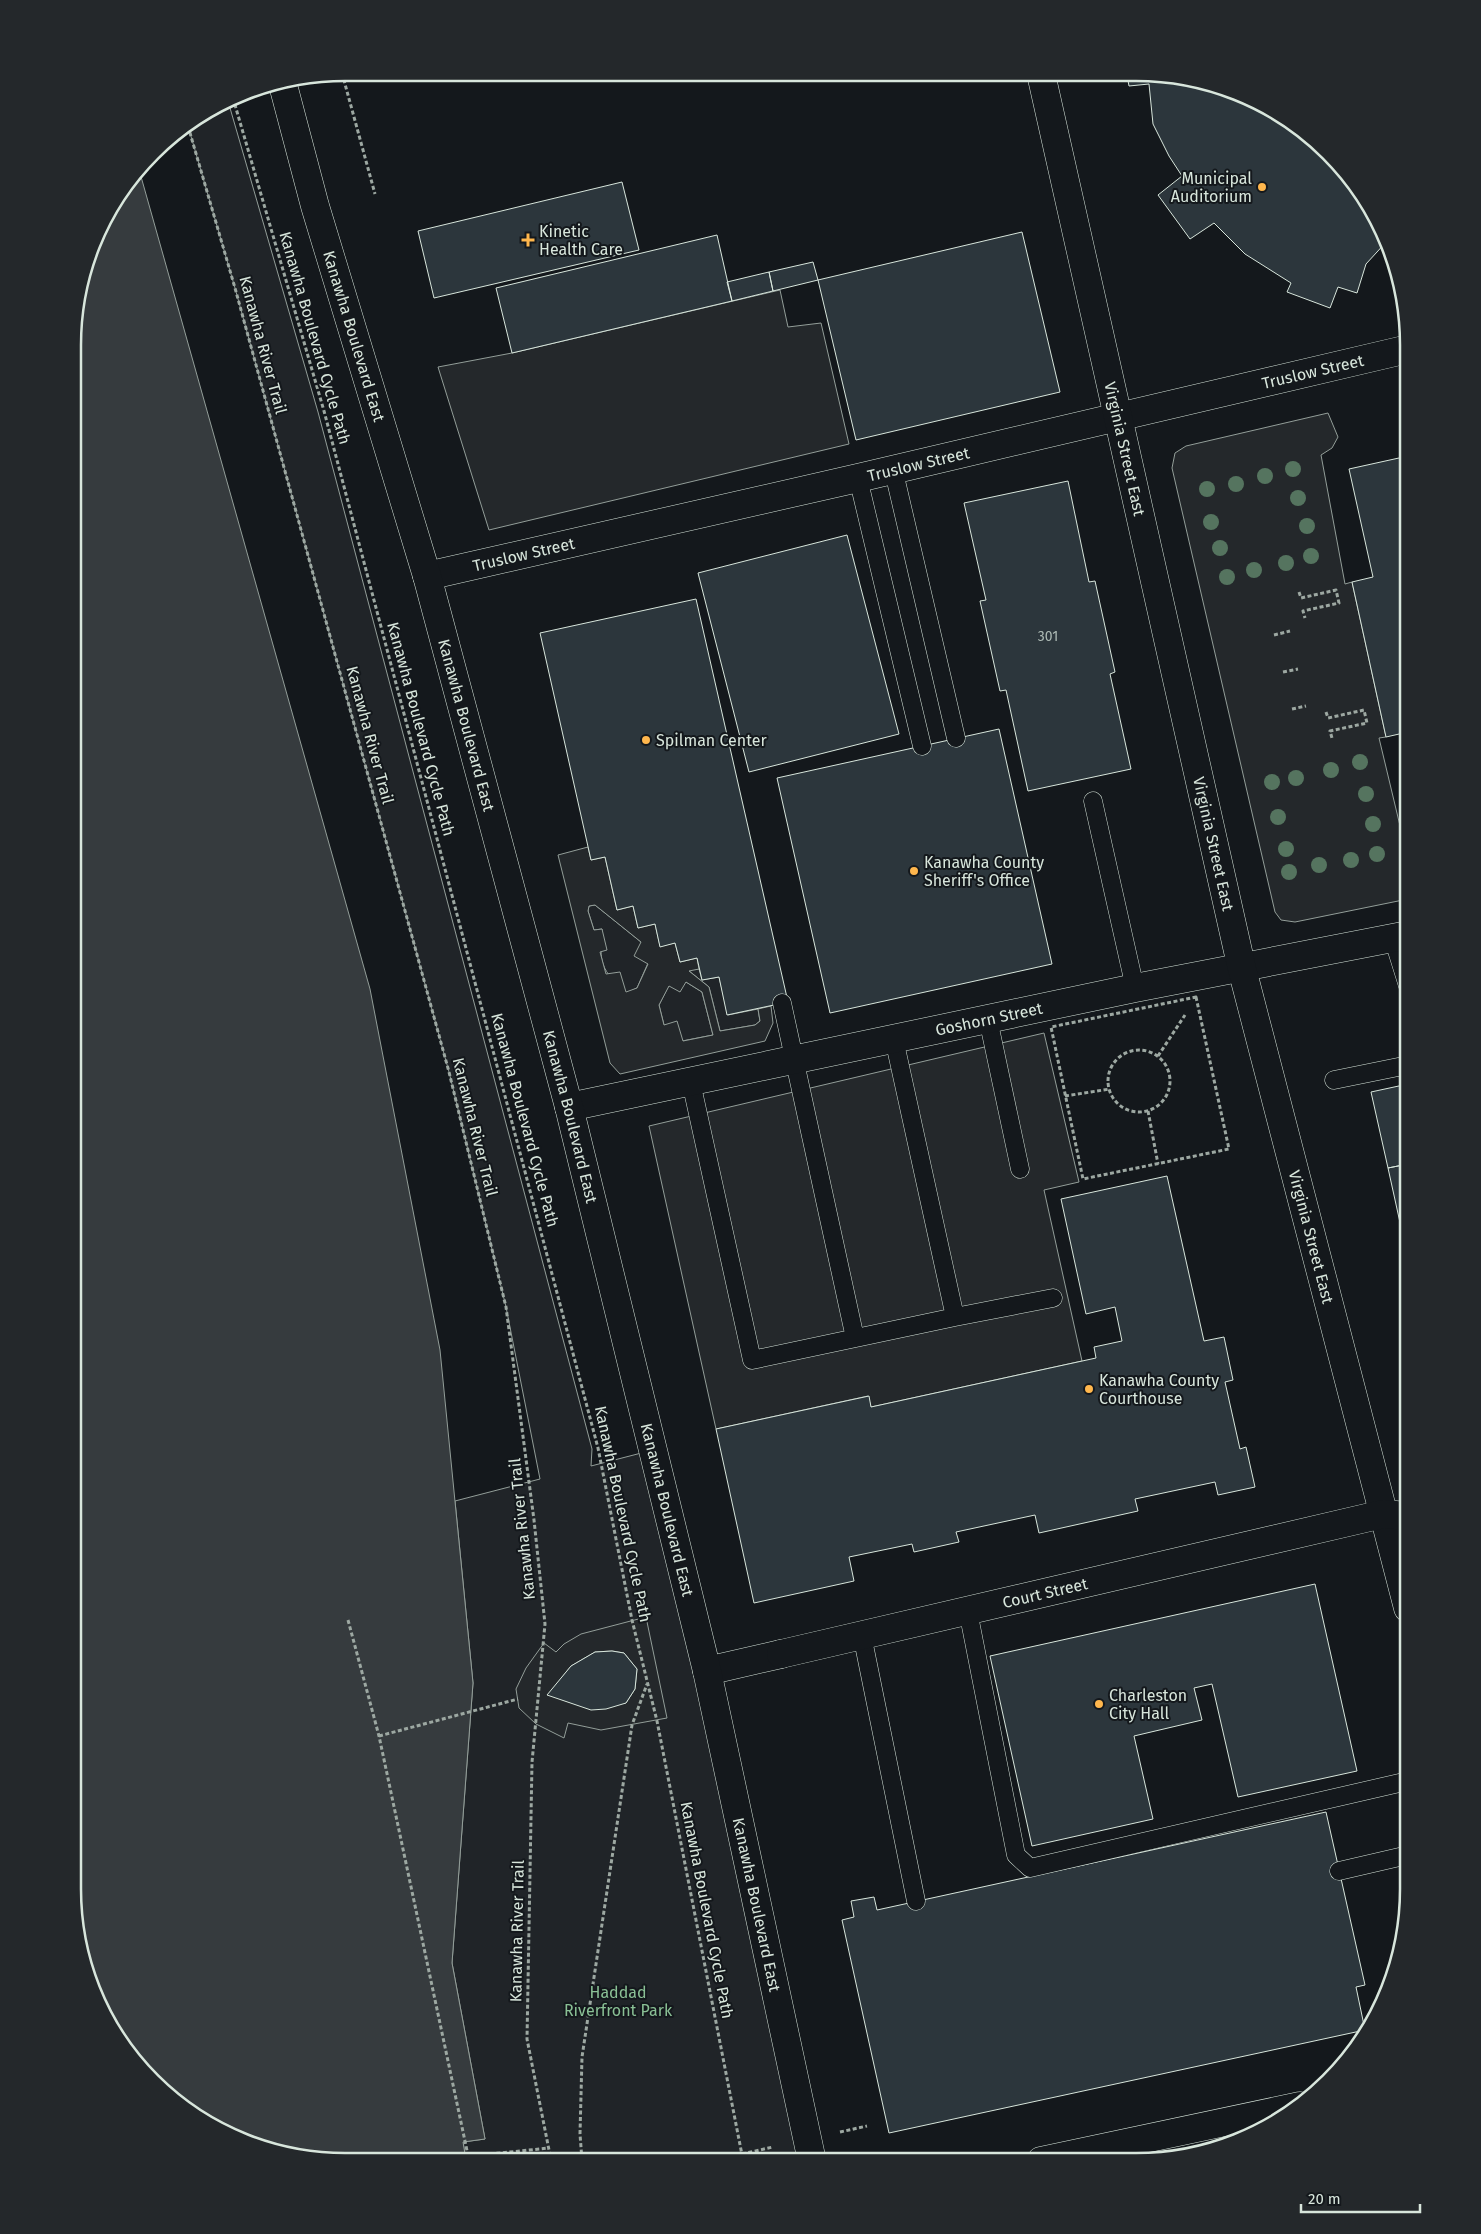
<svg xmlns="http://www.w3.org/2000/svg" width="1481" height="2234" font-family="'Fira Sans',sans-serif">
<rect width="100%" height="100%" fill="#14181c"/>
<path fill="#202428" stroke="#939e99" d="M228,101L318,412L592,1449L591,1466L653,1450L815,2161L466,2160L463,2142L485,2139L452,1963L473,1683L455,1501L540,1479L506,1307L449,1072L235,288L188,126Z
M595,905L641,942L648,963L637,988L626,993C601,970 599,963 602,929L594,930L588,911L589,906Z
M699,969L702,980L719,977L728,1015L758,1009L760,1021L755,1025L720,1031L709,987L688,970Z
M686,982L702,992L713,1035L682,1041L664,1025L659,1005L669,985Z"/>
<path fill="#24282b" stroke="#939e99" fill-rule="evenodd" d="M780,290L788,327L821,323L849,444L489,530L438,367L512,353Z
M1328,413L1338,437L1332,448L1321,455L1345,584L1352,582L1386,737L1379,738L1407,855H1408V899L1295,922L1281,920L1275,912L1172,468L1175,453L1186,446Z
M588,847L591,860L605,857L617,910L633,906L638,928L655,924L660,946L675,943L680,962L697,958L699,969L689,971L709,987L720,1031L755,1025L760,1021L758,1009L771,1006L773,1023L765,1041L620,1074L610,1063L558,855ZM595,905L641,942L634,956L648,964L637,988L626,992L620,972L606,974L600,952L607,950L602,929L594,930L588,911L589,906ZM686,982L702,992L713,1035L683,1041L677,1021L664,1025L659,1005L669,986L680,992Z
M1044,1033L1079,1182L1044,1190L1082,1361L871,1407L868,1396L716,1429L649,1126Z
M646,1617L667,1718L601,1730L568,1723L564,1738L536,1724L519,1708L516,1689L526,1668L544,1643L556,1652L564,1644L581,1634ZM612,1651L624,1653L637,1669L635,1689L626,1703L548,1695L571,1666L595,1652Z"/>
<path fill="#363b3e" stroke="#939e99" d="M140,173L370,989L440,1350L473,1683L452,1963L485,2139L463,2142L466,2160L310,2159L241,2141L179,2105L129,2055L93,1994L73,1889L75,310L101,224Z"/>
<path fill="#2c363c" stroke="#d8e6dc" d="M1127,75H1172L1241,93L1302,129L1352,179L1388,240L1366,264L1357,293L1338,287L1330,308L1287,292L1291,283L1245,254L1214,223L1190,239L1158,195L1182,176L1169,156L1153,124L1149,84L1129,86Z
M622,182L639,250L434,298L418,231Z
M1022,232L1060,392L856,440L818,280Z
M717,235L732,301L512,353L496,288Z
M813,262L818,280L773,291L769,272Z
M769,272L773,291L732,301L727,282Z
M1408,456V736V732L1386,737L1352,582L1373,577L1349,469Z
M1068,481L1089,582L1095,581L1115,672L1110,674L1131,769L1028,791L1006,690L1000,691L980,601L986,600L964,503Z
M847,535L899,734L749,772L698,573Z
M696,599L788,1002L727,1015L719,977L702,980L697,958L680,962L675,943L660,947L655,924L638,928L633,906L617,910L605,857L591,860L540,633Z
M999,729L1052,964L830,1013L777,778Z
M1408,1084V1164L1388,1168L1371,1092Z
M1408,1164V1259L1388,1168Z
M1167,1176L1204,1341L1224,1337L1233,1380L1225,1382L1240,1449L1246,1447L1255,1487L1218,1495L1215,1482L1135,1499L1138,1511L1039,1533L1035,1515L956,1532L959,1542L914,1552L912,1544L849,1557L854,1581L754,1603L716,1429L869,1396L871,1407L1096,1358L1094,1347L1122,1341L1115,1307L1086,1314L1061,1199Z
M1315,1584L1357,1771L1238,1797L1212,1684L1194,1688L1202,1720L1134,1736L1153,1819L1032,1846L990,1656Z
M612,1651L624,1653L637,1669L635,1689L626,1703L606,1709L591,1710L547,1695L571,1666L595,1652Z
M1326,1812L1365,1985L1356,1987L1365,2030L889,2133L842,1920L854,1917L851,1901L874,1897L877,1910Z"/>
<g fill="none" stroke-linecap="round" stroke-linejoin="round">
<g stroke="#d8e6dc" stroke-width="19">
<path id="lane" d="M893,468L956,738
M858,478L922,746
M1093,801L1135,988
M1393,938L1408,986
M782,1003L855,1338
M988,1019L1020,1169
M1334,1080L1408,1065
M691,1082L752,1360L955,1317L894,1039
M955,1317L1053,1298
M968,1611L1016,1855L1030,1868L1408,1781
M862,1635L916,1901
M1339,1871L1408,1855"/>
</g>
<g stroke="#d8e6dc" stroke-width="29">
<g id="street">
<path id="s1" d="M427,576L858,478L1408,349"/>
<path id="s2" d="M569,1107L1135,988L1408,935"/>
<path d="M707,1671L781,1654"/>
<path d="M1041,2161L1300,2106"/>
</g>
</g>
<g stroke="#d8e6dc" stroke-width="29">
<g id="secondary">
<path id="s3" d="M1041,74L1242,969L1408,1608"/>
<path id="s4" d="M781,1654L1383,1514L1408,1516"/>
</g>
</g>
<g stroke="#d8e6dc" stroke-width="29">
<g id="primary">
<path id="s5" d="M283,85L315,206L427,576L569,1107L707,1671L812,2161"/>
</g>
</g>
<path stroke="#9da8a2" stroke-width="3" stroke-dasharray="4 2.5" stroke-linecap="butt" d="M342,73L375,194
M233,98L324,411L598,1448L632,1620L657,1721L743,2160
M188,126L235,288L449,1072L506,1307L534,1520L545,1624L532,1762L527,2039L551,2160
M1299,592L1301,598L1336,590L1339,603L1303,611L1305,618
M1274,635L1290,631
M1283,672L1298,669
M1292,709L1306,706
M1326,712L1328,718L1364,710L1367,723L1330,731L1332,738
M1196,997L1229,1149L1083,1179L1051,1027Z
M1108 1081a31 31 0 1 1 62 0a31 31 0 1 1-62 0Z
M1158,1056L1185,1015
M1065,1096L1110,1089
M1148,1111L1158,1164
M348,1620L379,1736L469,2160
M379,1736L518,1699
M840,2132L867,2126
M490,2154L549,2148
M742,2154L773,2147
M582,2160L580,2134L582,2057L632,1725L647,1684"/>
<use href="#lane" stroke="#14181c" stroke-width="18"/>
<use href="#street" stroke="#14181c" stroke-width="28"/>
<use href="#secondary" stroke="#14181c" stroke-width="28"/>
<use href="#primary" stroke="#14181c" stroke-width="28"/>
</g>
<g fill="#55745f">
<circle cx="1293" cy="469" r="8"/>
<circle cx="1265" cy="476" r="8"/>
<circle cx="1236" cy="484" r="8"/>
<circle cx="1207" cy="489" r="8"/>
<circle cx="1298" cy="498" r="8"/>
<circle cx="1211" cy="522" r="8"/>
<circle cx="1307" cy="526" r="8"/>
<circle cx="1220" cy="548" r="8"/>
<circle cx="1311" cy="556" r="8"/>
<circle cx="1286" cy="563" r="8"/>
<circle cx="1254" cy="570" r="8"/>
<circle cx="1227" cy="577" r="8"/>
<circle cx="1360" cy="762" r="8"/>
<circle cx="1331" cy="770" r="8"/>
<circle cx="1296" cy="778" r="8"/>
<circle cx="1272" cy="782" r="8"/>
<circle cx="1366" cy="794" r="8"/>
<circle cx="1278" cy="817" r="8"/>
<circle cx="1373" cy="824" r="8"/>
<circle cx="1286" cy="849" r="8"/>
<circle cx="1377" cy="854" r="8"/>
<circle cx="1351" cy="860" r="8"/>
<circle cx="1319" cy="865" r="8"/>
<circle cx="1289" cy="872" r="8"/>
</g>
<g fill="#ffb74d" stroke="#14181c" stroke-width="2">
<circle cx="1262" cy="187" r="5"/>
<path d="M525.5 232.5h5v5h5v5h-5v5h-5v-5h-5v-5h5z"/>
<circle cx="646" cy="740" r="5"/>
<circle cx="914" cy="871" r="5"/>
<circle cx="1089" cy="1389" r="5"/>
<circle cx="1099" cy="1704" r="5"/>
</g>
<g text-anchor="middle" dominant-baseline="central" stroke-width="4" stroke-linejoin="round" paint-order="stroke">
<g font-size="14" fill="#adbab4">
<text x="1048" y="636">301</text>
</g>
<g font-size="16" fill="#d8e6dc" stroke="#14181c" text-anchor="start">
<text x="1252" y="178" text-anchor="end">Municipal<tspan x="1252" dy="18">Auditorium</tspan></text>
<text x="539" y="231">Kinetic<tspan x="539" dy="18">Health Care</tspan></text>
<text x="656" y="740">Spilman Center</text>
<text x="924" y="862">Kanawha County<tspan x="924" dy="18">Sheriff's Office</tspan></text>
<text x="1099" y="1380">Kanawha County<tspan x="1099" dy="18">Courthouse</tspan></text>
<text x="1109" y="1695">Charleston<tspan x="1109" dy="18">City Hall</tspan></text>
</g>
<g font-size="16" fill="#d8e6dc" stroke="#14181c">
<text stroke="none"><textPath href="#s5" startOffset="261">Kanawha Boulevard East</textPath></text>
<text transform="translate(315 338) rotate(74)">Kanawha Boulevard Cycle Path</text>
<text transform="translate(263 345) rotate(75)">Kanawha River Trail</text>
<text stroke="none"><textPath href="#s1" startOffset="909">Truslow Street</textPath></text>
<text stroke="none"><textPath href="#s3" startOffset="384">Virginia Street East</textPath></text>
<text stroke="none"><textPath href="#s1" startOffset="504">Truslow Street</textPath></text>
<text stroke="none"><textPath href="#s1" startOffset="99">Truslow Street</textPath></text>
<text stroke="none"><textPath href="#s5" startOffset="666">Kanawha Boulevard East</textPath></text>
<text transform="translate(421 729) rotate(75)">Kanawha Boulevard Cycle Path</text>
<text transform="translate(370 735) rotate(75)">Kanawha River Trail</text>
<text stroke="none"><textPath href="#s3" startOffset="789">Virginia Street East</textPath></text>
<text stroke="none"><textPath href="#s2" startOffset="429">Goshorn Street</textPath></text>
<text stroke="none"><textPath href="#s5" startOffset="1071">Kanawha Boulevard East</textPath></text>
<text transform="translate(525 1120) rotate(75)">Kanawha Boulevard Cycle Path</text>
<text transform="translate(475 1127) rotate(76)">Kanawha River Trail</text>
<text stroke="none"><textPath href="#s3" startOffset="1194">Virginia Street East</textPath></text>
<text stroke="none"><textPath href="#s5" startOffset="1476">Kanawha Boulevard East</textPath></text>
<text transform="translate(623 1514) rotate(78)">Kanawha Boulevard Cycle Path</text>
<text transform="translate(522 1529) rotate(-96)">Kanawha River Trail</text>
<text stroke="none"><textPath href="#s4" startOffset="271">Court Street</textPath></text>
<text stroke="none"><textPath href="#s5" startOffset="1881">Kanawha Boulevard East</textPath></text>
<text transform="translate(707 1910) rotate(79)">Kanawha Boulevard Cycle Path</text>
<text transform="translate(517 1931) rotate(-89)">Kanawha River Trail</text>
</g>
<g font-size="16" fill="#8ac095" stroke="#14181c">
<text x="618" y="1992">Haddad<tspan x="618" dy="18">Riverfront Park</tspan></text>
</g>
</g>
<path d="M0 0H1481V2234H0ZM345 81H1136A264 264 0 0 1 1400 345V1889A264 264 0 0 1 1136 2153H345A264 264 0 0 1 81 1889V345A264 264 0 0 1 345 81Z" fill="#24282b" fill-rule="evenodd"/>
<path fill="none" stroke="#d8e6dc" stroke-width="2.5" d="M345 81H1136A264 264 0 0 1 1400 345V1889A264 264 0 0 1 1136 2153H345A264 264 0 0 1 81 1889V345A264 264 0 0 1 345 81Z"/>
<path d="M1301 2204v8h119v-8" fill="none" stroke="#d8e6dc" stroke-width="2.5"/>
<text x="1308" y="2204" font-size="15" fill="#d8e6dc" stroke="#14181c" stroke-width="4" paint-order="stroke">20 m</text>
</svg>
